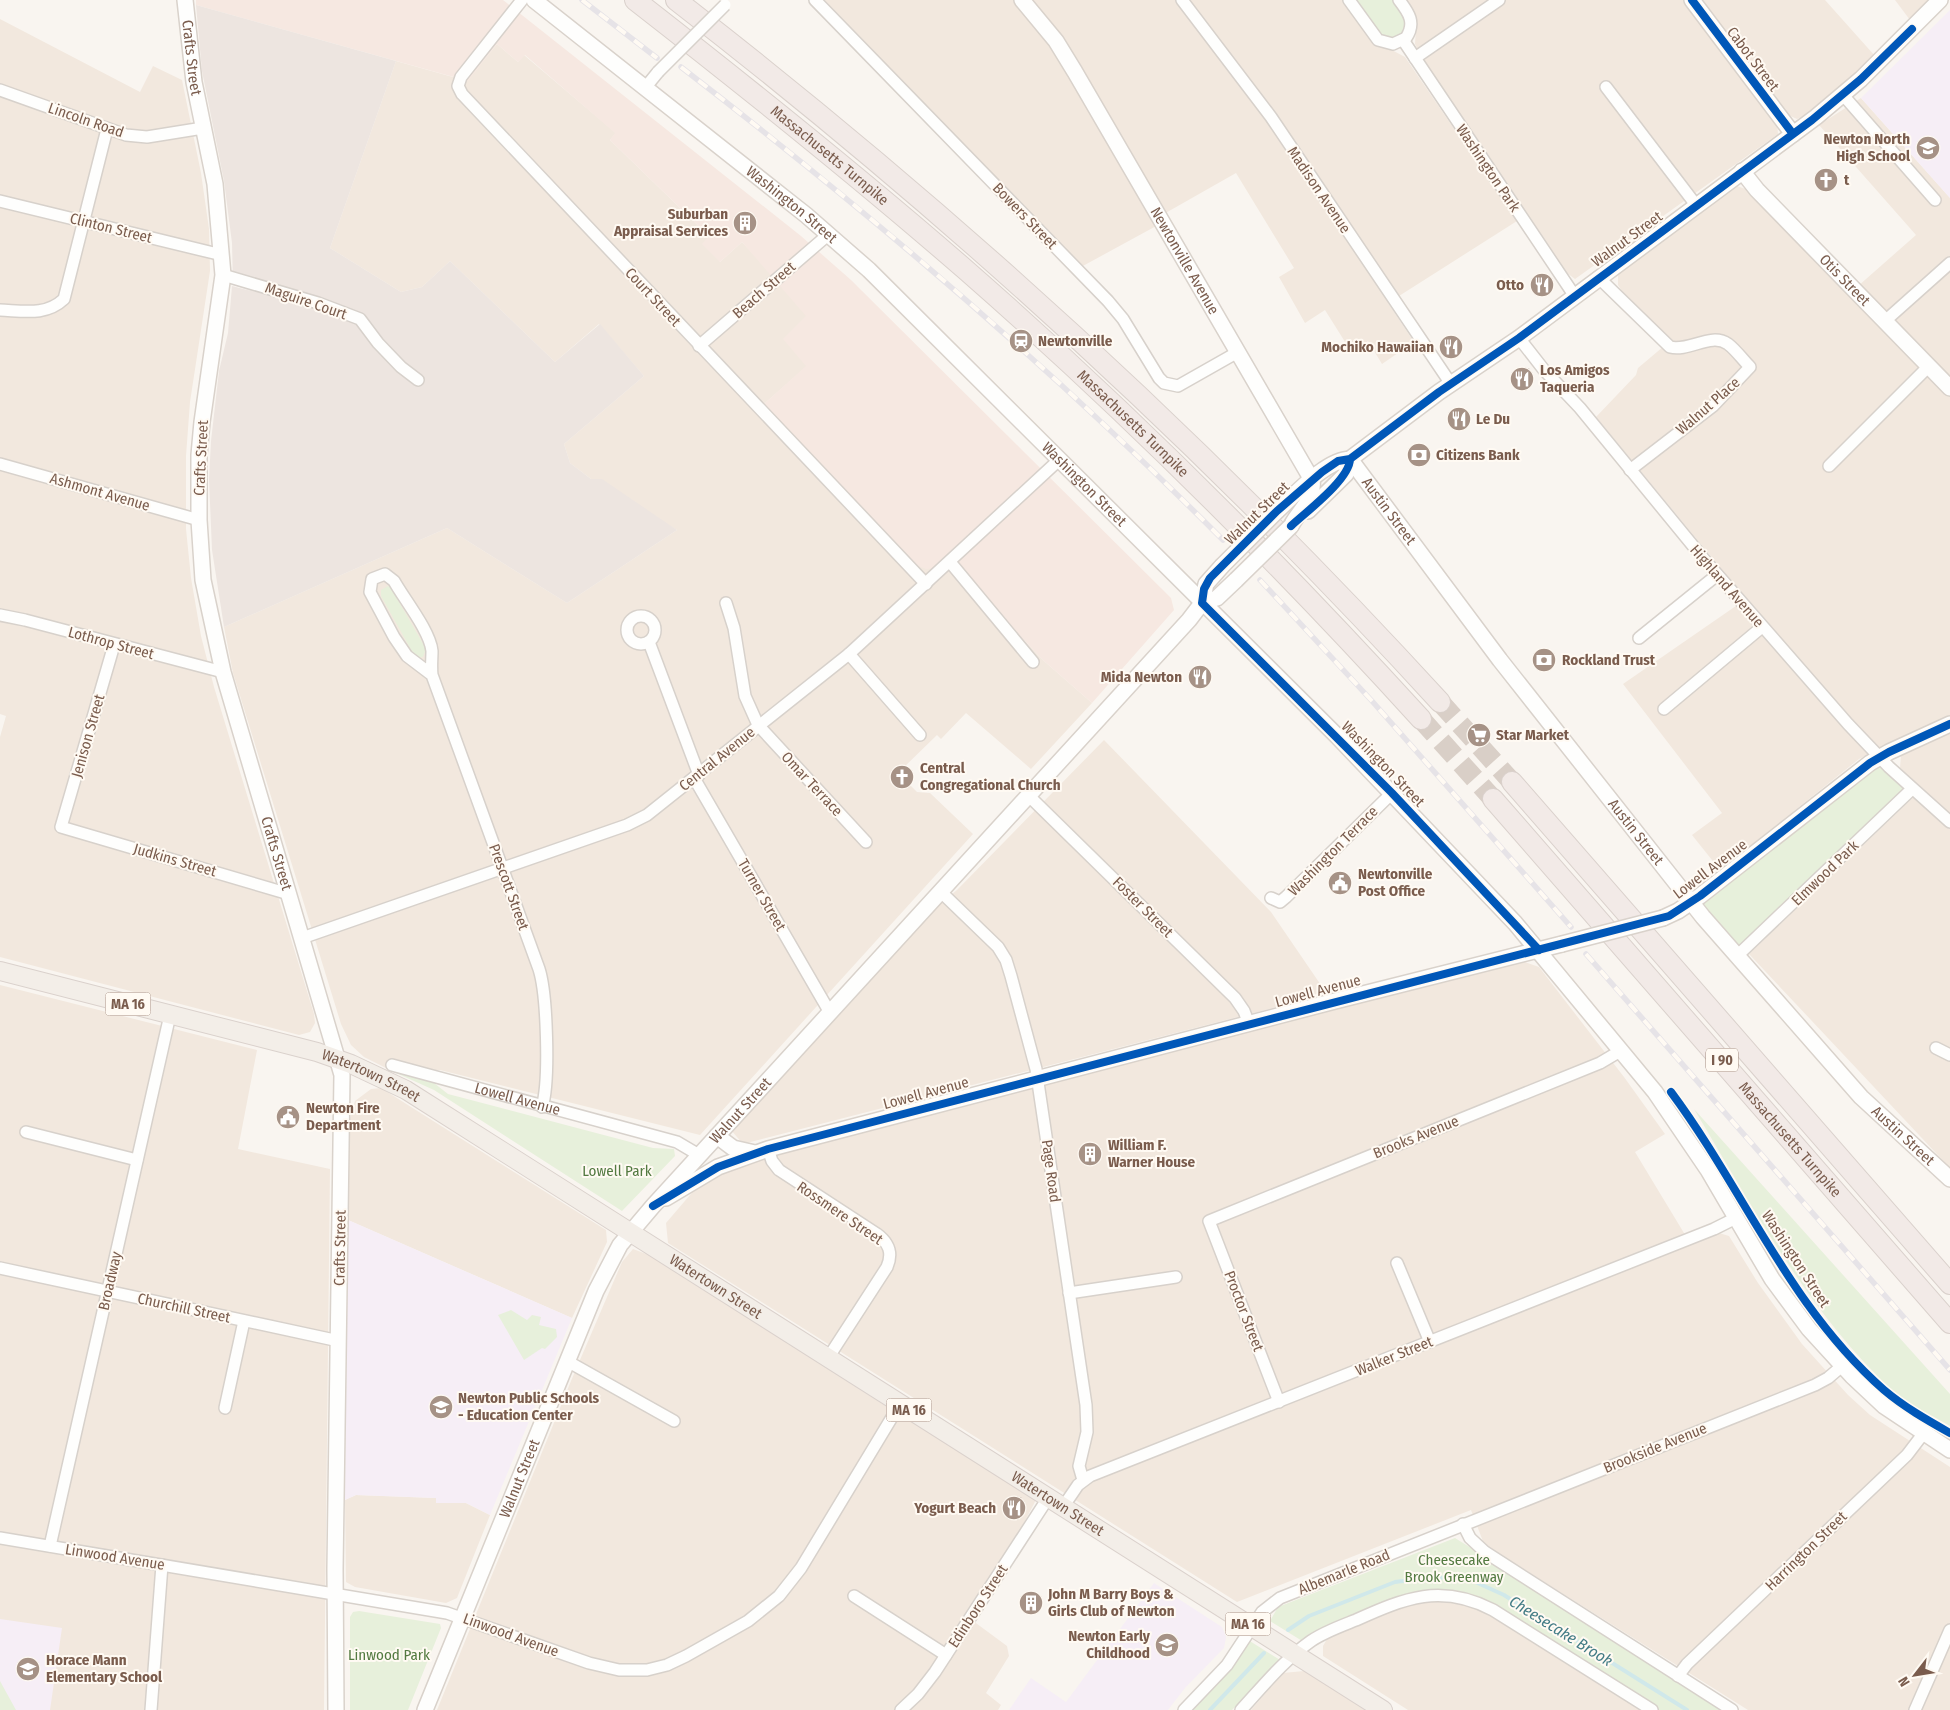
<svg xmlns="http://www.w3.org/2000/svg" width="1950" height="1710" font-family="'Fira Sans Condensed',sans-serif">
<rect width="100%" height="100%" fill="#f9f5f0"/>
<path fill="#f2e8de" d="M821,0H1343L1373,40L1405,57L1517,221L1388,303L1414,342L1382,364L1368,341L1352,353L1325,310L1305,323L1279,277L1294,268L1236,173L1155,219L1158,225L1081,267Z
M1403,0H1683L1777,123L1778,134L1575,279L1567,273L1425,63L1415,44L1416,28Z
M1700,0H1825L1875,56L1810,113L1797,119L1786,114Z
M1895,0H1930L1910,20Z
M0,19L140,92L153,66L182,80L201,173L209,229L210,271L190,402L186,456V529L191,578L201,636L214,687L314,1014L315,1023L310,1032L299,1035L0,957V737L6,716L0,714Z
M497,44L518,62L524,55L616,133L610,140L709,236L720,262L742,242L772,274L807,316V366L764,404L954,567L1044,661L1092,703L1031,769L966,713L941,739L937,735L898,773L917,792L930,793L973,834L700,1135L440,1070L394,1072L364,1057L351,1045L341,1024L233,673L224,627L447,528L567,603L677,530L591,479L570,463L564,444L644,376L599,324L555,362L450,261L422,287L401,292L330,248L396,61L467,81Z
M1861,98L1950,198V715L1859,759L1720,870L1692,835L1722,813L1623,684L1746,599L1596,417L1636,375L1638,368L1670,341L1622,291L1618,285V273L1737,186L1751,191L1849,294L1916,235L1819,125Z
M1950,731V1168L1749,954L1920,791L1900,768L1901,756Z
M1104,740L1271,912L1325,991L1292,1003L743,1144L731,1130L930,912L957,890Z
M1522,961L1539,967L1624,1077L1665,1134L1635,1152L1690,1243L1719,1233L1729,1236L1758,1283L1802,1344L1848,1395L1870,1415L1950,1467V1710H1748L1484,1544L1471,1510L1237,1602L668,1243L666,1223L696,1188L711,1175L743,1162Z
M0,985L257,1050L238,1149L330,1169L324,1710H0Z
M381,1088L606,1230L607,1242L572,1318L348,1220L349,1122L355,1101L371,1089Z
M633,1249L649,1255L881,1403L1037,1498L1016,1538L965,1615L1007,1646L1009,1656L986,1693L1001,1705L998,1710H437L571,1381L622,1262Z
M356,1495L436,1498V1503H466L490,1515L457,1598L446,1603L355,1587L346,1582L345,1500Z
M1449,1601L1482,1608L1645,1710H1408L1323,1656V1646L1327,1639L1336,1635L1405,1606L1423,1602Z
M1304,1671L1365,1710H1251L1283,1673Z"/>
<path fill="#f6e8e1" d="M196,0H503L801,236L851,280L1171,598L1174,610L1092,703L1044,661L954,567L926,569L916,565L764,404L806,366L783,339L806,316L742,242L720,262L702,244L709,236L610,140L615,133L525,55L518,62L497,44L468,81L196,5Z"/>
<path fill="#ede5e0" d="M196,5L396,61L330,248L401,292L422,287L450,261L555,362L600,324L644,376L564,444L570,463L591,479H602L677,530L567,603L447,528L224,627L212,550L209,479L211,441L219,371L228,333L232,286L251,291L233,285L232,243L224,181L202,71Z"/>
<path fill="#f6eef6" d="M1950,10V198L1861,98Z
M348,1220L572,1318L490,1515L466,1503H436V1498L356,1495L345,1500Z
M1154,1583L1222,1627L1226,1637L1224,1648L1185,1688L1168,1710H1009L1031,1678L1066,1702Z
M0,1619L62,1628L50,1710H0Z"/>
<path fill="#e7f0db" d="M1349,0H1399L1410,32L1385,43Z
M388,586L391,588L426,649L423,657L418,658L414,655L381,596V590Z
M1879,758L1912,789L1737,956L1703,917L1700,896Z
M394,1072L434,1083L448,1094L653,1148L674,1149L675,1156L622,1211L434,1090Z
M1694,1109L1950,1394V1426C1932,1415 1908,1405 1892,1390C1807,1311 1753,1207 1694,1109Z
M511,1310L527,1320L532,1315L541,1317L539,1325L556,1329L557,1337L545,1349L542,1348L524,1360L498,1315Z
M1455,1538L1733,1710H1652L1487,1607L1428,1595L1307,1644L1270,1621L1278,1607Z
M359,1611L440,1624L441,1628L408,1710H350V1617L353,1612Z
M1245,1638L1285,1663L1264,1678L1232,1710H1185Z
M0,1681L16,1710H0Z"/>
<g fill="none" stroke-linecap="round" stroke-linejoin="round">
<path stroke="#d0e8ea" stroke-width="4" d="M1288,1630L1309,1616L1395,1582L1433,1577L1471,1580L1504,1595L1687,1710
M1210,1710L1264,1653"/>
<path stroke="#d9cfc7" stroke-width="20" stroke-dasharray="20 10" stroke-linecap="butt" d="M1440,702L1512,782
M1421,719L1493,799"/>
<g stroke="#d7d1cb" stroke-width="14">
<g id="street">
<path d="M522,0L461,77L458,86L462,94L926,584"/>
<path d="M815,0L1108,301L1123,319L1159,378L1164,383L1178,386L1238,352"/>
<path d="M1182,0L1271,117L1451,384"/>
<path d="M1349,0L1378,40L1393,44L1406,38C1416,23 1409,13 1399,0"/>
<path d="M1403,40L1574,295"/>
<path d="M1415,58L1499,0"/>
<path d="M1606,87L1696,205"/>
<path d="M645,88L658,72"/>
<path d="M0,90L126,135L147,137L203,128"/>
<path d="M1843,95L1935,200"/>
<path d="M0,201L222,255"/>
<path d="M223,275L318,303L360,319L378,343L401,367L418,380"/>
<path d="M1598,277L1670,347C1689,352 1711,332 1728,344C1736,350 1743,360 1750,367L1713,406L1630,470"/>
<path d="M0,310C24,311 46,316 64,299L107,129"/>
<path d="M1885,321L1950,263"/>
<path d="M1519,338L1544,370L1580,408L1703,558L1848,724L1889,767L1950,822"/>
<path d="M699,346L829,234"/>
<path d="M0,464L199,520"/>
<path d="M1829,466L1929,366"/>
<path d="M950,562L1033,662"/>
<path d="M726,603L734,628L745,696L758,725L866,842"/>
<path d="M0,615L25,620L223,672"/>
<circle cx="641" cy="630" r="14"/>
<path d="M1639,638L1717,575"/>
<path d="M649,642L699,775"/>
<path d="M114,645L61,827L289,894"/>
<path d="M849,654L920,735"/>
<path d="M432,675L407,656L394,637L370,592L372,579L385,574L394,581C404,599 430,631 432,651C432,659 431,666 432,675L539,969C547,994 550,1081 542,1107"/>
<path d="M1664,709L1762,627"/>
<path d="M694,778L829,1011"/>
<path d="M1029,796L1235,998L1244,1011L1249,1024"/>
<path d="M940,891L998,947L1006,960L1011,976L1036,1069L1086,1405L1087,1432L1079,1466L1083,1480"/>
<path d="M1271,898L1280,902L1286,897L1392,793"/>
<path d="M302,938L627,825L647,815L849,654L1060,459"/>
<path d="M1737,956L1912,789"/>
<path d="M1936,1048L1950,1055"/>
<path id="s1" d="M392,1065L677,1142L699,1155"/>
<path d="M26,1132L137,1160"/>
<path d="M768,1149L772,1161L779,1170L877,1234C889,1243 893,1253 887,1267L828,1358"/>
<path d="M1397,1263L1430,1342"/>
<path d="M0,1268L339,1341"/>
<path d="M1069,1293L1176,1277"/>
<path d="M567,1361L674,1421"/>
<path d="M1279,1402L1209,1221L1600,1063L1622,1050"/>
<path d="M225,1408L244,1321"/>
<path d="M1063,1507L1078,1485L1090,1476L1714,1229L1736,1218"/>
<path d="M1463,1524L1470,1538L1485,1552L1732,1710"/>
<path d="M0,1538L447,1613L589,1663L619,1670H647L667,1665L686,1656L748,1621L779,1596L801,1568L900,1404"/>
<path d="M50,1546L170,1015"/>
<path d="M854,1596L946,1655"/>
<path d="M1678,1676L1687,1664L1907,1455L1923,1434"/>
<path d="M151,1710L162,1565"/>
<path d="M901,1710L918,1694L935,1672L1048,1498"/>
<path d="M1184,1710L1227,1665L1262,1612L1280,1598L1815,1385L1828,1378L1842,1366"/>
<path d="M1241,1710C1263,1686 1284,1660 1311,1641C1324,1632 1341,1626 1356,1620C1405,1598 1441,1583 1493,1610L1652,1710"/>
<path d="M1915,1710L1950,1630"/>
</g>
</g>
<g stroke="#d9d2cb" stroke-width="18">
<g id="secondary">
<path id="s2" d="M185,0L194,82L215,184L223,275L202,422L199,455V520L203,580L223,672L342,1075L335,1569L336,1710"/>
<path id="s3" d="M534,0L806,215L869,270L1337,736L1515,923L1655,1092L1708,1170L1772,1279L1809,1329L1852,1376L1884,1406L1950,1450"/>
<path id="s4" d="M1022,0L1056,41L1075,72L1312,480C1315,500 1299,510 1291,526"/>
<path d="M1692,0L1793,134"/>
<path id="s5" d="M1742,171L1757,190L1950,388"/>
<path id="s6" d="M1350,459L1500,660L1703,917L1861,1097L1950,1179"/>
<path d="M1277,511C1295,495 1325,460 1350,459L1439,392L1519,338L1816,117L1861,79L1940,0"/>
<path d="M1308,511L1346,474L1350,459"/>
<path d="M1202,603L1217,598L1236,580"/>
<path d="M1663,918L1678,911L1700,896L1870,763L1889,752L1950,724"/>
<path d="M717,1136L733,1148L755,1153"/>
<path d="M666,1198L718,1167L768,1149L1335,1001L1562,944"/>
<path id="s7" d="M425,1710L596,1291L620,1245L653,1206L1189,620L1202,603L1206,584L1222,566"/>
</g>
</g>
<g stroke="#dad1cc" stroke-width="20">
<g id="primary">
<path id="s8" d="M0,971L317,1052L351,1064L406,1090L1383,1710"/>
</g>
</g>
<g stroke="#dad1cc" stroke-width="22">
<g id="highway">
<path id="s9" d="M635,0C748,88 859,177 967,271C1127,411 1278,562 1421,719"/>
<path d="M676,0C951,213 1206,446 1440,702"/>
<path d="M1512,782L1950,1284"/>
<path id="s10" d="M1493,799L1950,1323"/>
</g>
</g>
<use href="#street" stroke="#fefefd" stroke-width="11"/>
<use href="#secondary" stroke="#fefefd" stroke-width="15"/>
<use href="#primary" stroke="#f3eee8" stroke-width="18"/>
<use href="#highway" stroke="#f2eae7" stroke-width="20"/>
<g stroke="#e6e3e7" stroke-width="5.5">
<path id="rail" d="M582,0L657,58
M681,67C873,215 1052,368 1223,540
M1260,580L1372,701L1571,927
M1586,954L1950,1370"/>
</g>
<use href="#rail" stroke="#fffaf3" stroke-width="4" stroke-dasharray="11" stroke-linecap="butt"/>
<g stroke="#d7d1cb" stroke-width="14" stroke-linecap="butt">
<path id="street-bridge" d="M658,72L725,5"/>
</g>
<g stroke="#d9d2cb" stroke-width="18" stroke-linecap="butt">
<path id="secondary-bridge" d="M1222,566L1277,511
M1236,580L1291,526
M1562,944L1663,918"/>
</g>
<use href="#street-bridge" stroke="#fefefd" stroke-width="11"/>
<use href="#secondary-bridge" stroke="#fefefd" stroke-width="15"/>
<g stroke="#fffaf3" stroke-width="11">
<path id="cycleway" d="M1692,0L1793,134
M1291,526C1306,512 1350,479 1350,459
M1539,950L1392,793L1202,603L1204,589L1210,578L1277,511L1322,472L1338,461L1350,459L1439,392L1519,338L1812,120L1861,79L1912,29
M1671,1092C1744,1190 1790,1308 1884,1390C1904,1407 1927,1420 1950,1433
M653,1206L718,1167L768,1149L1669,916L1700,896L1870,763L1889,752L1950,724"/>
</g>
<use href="#cycleway" stroke="#0057b8" stroke-width="8"/>
</g>
<defs>
<g id="school-disc" transform="scale(1.25)"><circle r="9.5" fill="#a69286" stroke="#fffaf3"/><path d="M0-5L7-2L0 1L-7-2ZM-4 1L0 2.5L4 1V4Q0 6-4 4Z" fill="#fff"/></g>
<g id="church-disc" transform="scale(1.25)"><circle r="9.5" fill="#a69286" stroke="#fffaf3"/><path d="M-1.2-6h2.4v3.5h3.3v2.4h-3.3V6h-2.4V-.1h-3.3v-2.4h3.3Z" fill="#fff"/></g>
<g id="building-disc" transform="scale(1.25)"><circle r="9.5" fill="#a69286" stroke="#fffaf3"/><path d="M-4-6H4V6H1V3H-1V6H-4ZM-2.5-4.3h1.7v1.8h-1.7ZM.8-4.3h1.7v1.8H.8ZM-2.5-1h1.7V.8h-1.7ZM.8-1h1.7V.8H.8Z" fill="#fff"/></g>
<g id="restaurant-disc" transform="scale(1.25)"><circle r="9.5" fill="#a69286" stroke="#fffaf3"/><path d="M-5-6h1v4h1v-4h1v4h1v-4h1v5L-1.5 .5V6h-2V.5L-5-1ZM5-6V6H3V1.5H1.5Q1.5-4 5-6Z" fill="#fff"/></g>
<g id="station-disc" transform="scale(1.25)"><circle r="9.5" fill="#a69286" stroke="#fffaf3"/><path d="M-3-6H3Q5-6 5-4V2Q5 4 3 4L4.5 6H3L1.5 4h-3L-3 6H-4.5L-3 4Q-5 4-5 2V-4Q-5-6-3-6ZM-3.5-4v3h7v-3ZM-3.5 1v1.5H-2V1ZM2 1v1.5H3.5V1Z" fill="#fff"/></g>
<g id="bank-disc" transform="scale(1.25)"><circle r="9.5" fill="#a69286" stroke="#fffaf3"/><path d="M-6-4H6V4H-6ZM0-2.3a2.3 2.3 0 1 0 0 4.6a2.3 2.3 0 1 0 0-4.6Z" fill="#fff"/></g>
<g id="supermarket-disc" transform="scale(1.25)"><circle r="9.5" fill="#a69286" stroke="#fffaf3"/><path d="M-6-5.5h2.5l.6 2H6L4.5 2H-2.5L-4.4-4H-6ZM-1.5 3.2a1.3 1.3 0 1 0 .1 0ZM3 3.2a1.3 1.3 0 1 0 .1 0Z" fill="#fff"/></g>
<g id="civic-disc" transform="scale(1.25)"><circle r="9.5" fill="#a69286" stroke="#fffaf3"/><path d="M-.6-6.5H3V-4.5H.6V-3L4-1V1h2V6H-6V1h2V-1L-.6-3ZM-1.2 2.5V6h2.4V2.5Z" fill="#fff"/></g>
</defs>
<g fill-rule="evenodd">
<use href="#school-disc" x="1928" y="148"/>
<use href="#church-disc" x="1826" y="180"/>
<use href="#building-disc" x="745" y="223"/>
<use href="#restaurant-disc" x="1542" y="285"/>
<use href="#station-disc" x="1021" y="341"/>
<use href="#restaurant-disc" x="1451" y="347"/>
<use href="#restaurant-disc" x="1522" y="379"/>
<use href="#restaurant-disc" x="1459" y="419"/>
<use href="#bank-disc" x="1419" y="455"/>
<use href="#bank-disc" x="1544" y="660"/>
<use href="#restaurant-disc" x="1200" y="677"/>
<use href="#supermarket-disc" x="1479" y="735"/>
<use href="#church-disc" x="902" y="777"/>
<use href="#civic-disc" x="1340" y="883"/>
<use href="#civic-disc" x="288" y="1117"/>
<use href="#building-disc" x="1090" y="1154"/>
<use href="#school-disc" x="441" y="1407"/>
<use href="#restaurant-disc" x="1014" y="1508"/>
<use href="#building-disc" x="1031" y="1603"/>
<use href="#school-disc" x="1167" y="1645"/>
<use href="#school-disc" x="28" y="1669"/>
</g>
<g text-anchor="middle" dominant-baseline="central" stroke-width="4" stroke-linejoin="round" paint-order="stroke">
<g fill="#fffaf3" stroke="#a28b7f" stroke-width="1">
<rect x="105.5" y="992.5" width="45" height="23" rx="4"/>
<rect x="1706" y="1048.5" width="32" height="23" rx="4"/>
<rect x="886.5" y="1398.5" width="45" height="23" rx="4"/>
<rect x="1225.5" y="1612.5" width="45" height="23" rx="4"/>
</g>
<g font-size="14" font-weight="bold" fill="#7a5c4d">
<text x="128" y="1004">MA 16</text>
<text x="1722" y="1060">I 90</text>
<text x="909" y="1410">MA 16</text>
<text x="1248" y="1624">MA 16</text>
</g>
<g font-size="15" fill="#7a5c4d" stroke="#fffaf3">
<text stroke="none"><textPath href="#s2" startOffset="58">Crafts Street</textPath></text>
<text transform="translate(1753 59) rotate(53)">Cabot Street</text>
<text transform="translate(86 120) rotate(19)">Lincoln Road</text>
<text stroke="none"><textPath href="#s9" startOffset="249">Massachusetts Turnpike</textPath></text>
<text transform="translate(1488 168) rotate(56)">Washington Park</text>
<text transform="translate(1319 190) rotate(56)">Madison Avenue</text>
<text stroke="none"><textPath href="#s3" startOffset="329">Washington Street</textPath></text>
<text transform="translate(1025 216) rotate(46)">Bowers Street</text>
<text transform="translate(111 228) rotate(14)">Clinton Street</text>
<text transform="translate(1627 239) rotate(-36)">Walnut Street</text>
<text stroke="none"><textPath href="#s4" startOffset="308">Newtonville Avenue</textPath></text>
<text stroke="none"><textPath href="#s5" startOffset="150">Otis Street</textPath></text>
<text transform="translate(764 290) rotate(-41)">Beach Street</text>
<text transform="translate(653 297) rotate(47)">Court Street</text>
<text transform="translate(306 301) rotate(19)">Maguire Court</text>
<text transform="translate(1708 406) rotate(-41)">Walnut Place</text>
<text stroke="none"><textPath href="#s9" startOffset="654">Massachusetts Turnpike</textPath></text>
<text transform="translate(201 458) rotate(-87)">Crafts Street</text>
<text stroke="none"><textPath href="#s3" startOffset="734">Washington Street</textPath></text>
<text transform="translate(100 492) rotate(16)">Ashmont Avenue</text>
<text stroke="none"><textPath href="#s6" startOffset="65">Austin Street</textPath></text>
<text transform="translate(1257 513) rotate(-44)">Walnut Street</text>
<text transform="translate(1727 586) rotate(49)">Highland Avenue</text>
<text transform="translate(111 643) rotate(15)">Lothrop Street</text>
<text transform="translate(88 736) rotate(-74)">Jenison Street</text>
<text transform="translate(717 759) rotate(-39)">Central Avenue</text>
<text transform="translate(1383 764) rotate(46)">Washington Street</text>
<text transform="translate(812 784) rotate(47)">Omar Terrace</text>
<text stroke="none"><textPath href="#s6" startOffset="470">Austin Street</textPath></text>
<text transform="translate(1333 851) rotate(-45)">Washington Terrace</text>
<text stroke="none"><textPath href="#s2" startOffset="868">Crafts Street</textPath></text>
<text transform="translate(175 860) rotate(16)">Judkins Street</text>
<text transform="translate(1710 869) rotate(-37)">Lowell Avenue</text>
<text transform="translate(1825 873) rotate(-44)">Elmwood Park</text>
<text transform="translate(509 887) rotate(70)">Prescott Street</text>
<text transform="translate(762 895) rotate(60)">Turner Street</text>
<text transform="translate(1143 907) rotate(45)">Foster Street</text>
<text transform="translate(1318 991) rotate(-15)">Lowell Avenue</text>
<text stroke="none"><textPath href="#s8" startOffset="386">Watertown Street</textPath></text>
<text transform="translate(926 1093) rotate(-15)">Lowell Avenue</text>
<text stroke="none"><textPath href="#s1" startOffset="130">Lowell Avenue</textPath></text>
<text stroke="none"><textPath href="#s7" startOffset="685">Walnut Street</textPath></text>
<text stroke="none"><textPath href="#s6" startOffset="875">Austin Street</textPath></text>
<text transform="translate(1416 1137) rotate(-22)">Brooks Avenue</text>
<text stroke="none"><textPath href="#s10" startOffset="452">Massachusetts Turnpike</textPath></text>
<text transform="translate(1051 1171) rotate(82)">Page Road</text>
<text transform="translate(840 1213) rotate(34)">Rossmere Street</text>
<text transform="translate(340 1248) rotate(-89)">Crafts Street</text>
<text transform="translate(1796 1259) rotate(57)">Washington Street</text>
<text transform="translate(110 1281) rotate(-77)">Broadway</text>
<text stroke="none"><textPath href="#s8" startOffset="791">Watertown Street</textPath></text>
<text transform="translate(184 1308) rotate(12)">Churchill Street</text>
<text transform="translate(1244 1311) rotate(69)">Proctor Street</text>
<text transform="translate(1394 1356) rotate(-22)">Walker Street</text>
<text transform="translate(1655 1448) rotate(-22)">Brookside Avenue</text>
<text stroke="none"><textPath href="#s7" startOffset="250">Walnut Street</textPath></text>
<text stroke="none"><textPath href="#s8" startOffset="1196">Watertown Street</textPath></text>
<text transform="translate(1806 1551) rotate(-44)">Harrington Street</text>
<text transform="translate(115 1557) rotate(9)">Linwood Avenue</text>
<text transform="translate(1344 1572) rotate(-22)">Albemarle Road</text>
<text transform="translate(978 1606) rotate(-57)">Edinboro Street</text>
<text transform="translate(511 1635) rotate(20)">Linwood Avenue</text>
</g>
<g font-size="15" font-weight="bold" fill="#7a5c4d" stroke="#fffaf3" text-anchor="start">
<text x="1910" y="139" text-anchor="end">Newton North<tspan x="1910" dy="17">High School</tspan></text>
<text x="1844" y="180">t</text>
<text x="728" y="214" text-anchor="end">Suburban<tspan x="728" dy="17">Appraisal Services</tspan></text>
<text x="1524" y="285" text-anchor="end">Otto</text>
<text x="1038" y="341">Newtonville</text>
<text x="1434" y="347" text-anchor="end">Mochiko Hawaiian</text>
<text x="1540" y="370">Los Amigos<tspan x="1540" dy="17">Taqueria</tspan></text>
<text x="1476" y="419">Le Du</text>
<text x="1436" y="455">Citizens Bank</text>
<text x="1562" y="660">Rockland Trust</text>
<text x="1182" y="677" text-anchor="end">Mida Newton</text>
<text x="1496" y="735">Star Market</text>
<text x="920" y="768">Central<tspan x="920" dy="17">Congregational Church</tspan></text>
<text x="1358" y="874">Newtonville<tspan x="1358" dy="17">Post Office</tspan></text>
<text x="306" y="1108">Newton Fire<tspan x="306" dy="17">Department</tspan></text>
<text x="1108" y="1145">William F.<tspan x="1108" dy="17">Warner House</tspan></text>
<text x="458" y="1398">Newton Public Schools<tspan x="458" dy="17">- Education Center</tspan></text>
<text x="996" y="1508" text-anchor="end">Yogurt Beach</text>
<text x="1048" y="1594">John M Barry Boys &amp;<tspan x="1048" dy="17">Girls Club of Newton</tspan></text>
<text x="1150" y="1636" text-anchor="end">Newton Early<tspan x="1150" dy="17">Childhood</tspan></text>
<text x="46" y="1660">Horace Mann<tspan x="46" dy="17">Elementary School</tspan></text>
</g>
<g font-size="15" fill="#537a41" stroke="#fffaf3">
<text x="617" y="1171">Lowell Park</text>
<text x="1454" y="1560">Cheesecake<tspan x="1454" dy="17">Brook Greenway</tspan></text>
<text x="389" y="1655">Linwood Park</text>
</g>
<g font-size="16" font-style="italic" fill="#437c86" stroke="#fffaf3">
<text transform="translate(1561 1631) rotate(32)">Cheesecake Brook</text>
</g>
</g>
<g transform="translate(1915 1675) rotate(239)" stroke="#fffaf3" stroke-width="4" paint-order="stroke">
<path d="M0-4L9 19L0 12L-9 19Z" fill="#7a5c4d"/>
<text y="-8" font-size="14" font-weight="bold" text-anchor="middle" fill="#7a5c4d">N</text>
</g>
</svg>
